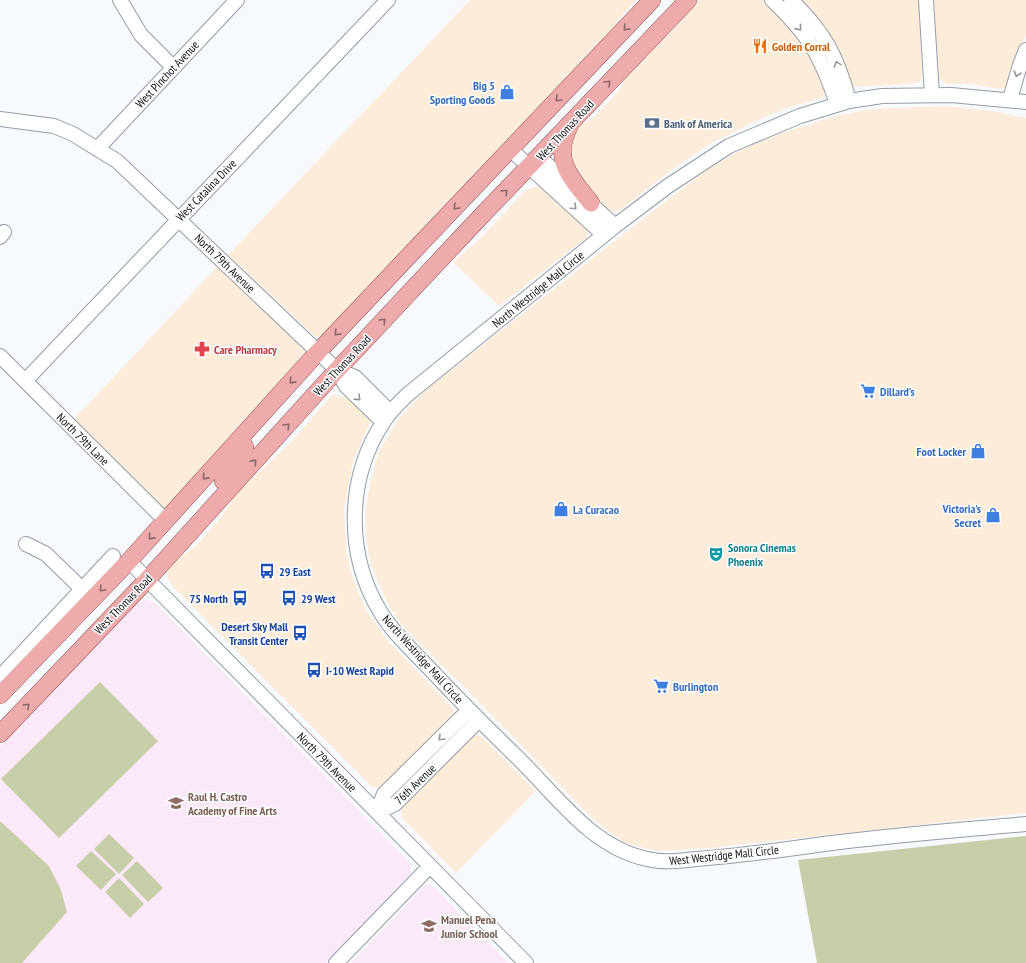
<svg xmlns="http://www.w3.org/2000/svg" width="1026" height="963" font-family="'PT Sans Narrow',sans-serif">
<rect width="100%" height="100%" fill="#f6f9fd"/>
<path fill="#fdecda" d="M470,0H637L619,19L602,43L324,334L316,337L228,255Z
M699,0H764L779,14L810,52L826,90L825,94L822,98L786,108L756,121L711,143L673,169L619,211L614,212L609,210L573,174L567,145L576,130L597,114L619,91L628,75Z
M801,0H920L922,79L920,82L914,84L854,87L851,83L837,46L817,18Z
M934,0H1026V36L1021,44L1006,87L1000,89L971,84H946L939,78Z
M947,106L992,111L1026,118V813L710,848L660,851L647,849L623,842L593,819L461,684L432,656L401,624L388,604L371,565L366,536L365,513L370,483L379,451L400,417L428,388L667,200L703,173L737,152L779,134L835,116L872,109Z
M538,186L544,188L588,229V234L586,238L499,306L453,262L479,240L526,190Z
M218,266L303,346L306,352L305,356L165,510L74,419Z
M335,395L347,397L368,416L371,421L353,461L344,508L346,550L351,572L359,594L366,610L389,642L451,706L454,711V716L384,787L379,788L372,787L367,782L172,586L167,576L171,565L197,545L221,517L237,493L292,441L330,397Z
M478,735L483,738L536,791L456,873L402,818L401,811L403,805L471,736Z"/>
<path fill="#fbe8f9" d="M143,600L154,602L411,864V873L326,963H0V746L134,605Z
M428,884L434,887L508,963H351L422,888Z"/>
<path fill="#c6cea7" d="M100,682L158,741L59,838L1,779Z
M0,821L49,866L61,890L67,912L22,963H0Z
M109,834L134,858L119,874L94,849Z
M1026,836V963H817L798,860Z
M91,851L116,874L101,890L76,866Z
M137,861L163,888L148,902L122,875Z
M119,878L144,904L130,918L105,892Z"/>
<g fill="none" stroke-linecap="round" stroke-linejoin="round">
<g stroke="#959ca6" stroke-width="16">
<path id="minor" d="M120,0L141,35L173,67
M772,0C809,35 821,56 837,104
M791,0C825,33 837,56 849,101
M926,0L932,95
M1010,99L1020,65L1026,50
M1026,102L951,95L882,96L849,101L800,116L729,146L668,186L615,226L407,395C399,403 390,411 384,421C346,478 345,555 381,613C394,634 413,651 430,669C458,699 487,728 517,757C556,795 591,847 647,859C663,863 680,861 696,859C739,856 782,850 824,844C891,835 959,830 1026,824
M0,119L54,126L73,134L117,161L337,370L346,386L383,422
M97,149L237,0
M510,149L604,235
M539,157L615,226
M0,237L4,232
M0,356L166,521
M337,370L355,377L390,412
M25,381L388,0
M26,544L46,554L82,589
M129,561L526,963
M0,677L113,556
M377,812L384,794L469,710
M377,812L395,804L479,720
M336,963L430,866"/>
</g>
<g stroke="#995253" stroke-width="18">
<path id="major" d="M569,127C552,160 571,178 591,203
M223,481L236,465L245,447L240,438
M0,695L129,561L318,352L406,259L652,0
M0,734L147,580L337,370L468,230L688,0"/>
</g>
<use href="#minor" stroke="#fff" stroke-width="14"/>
<use href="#major" stroke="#eeabac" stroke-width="17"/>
</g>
<defs><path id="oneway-chevron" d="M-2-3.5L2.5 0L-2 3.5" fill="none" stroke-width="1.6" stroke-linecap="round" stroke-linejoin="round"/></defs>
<g stroke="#8b6769">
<use href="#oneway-chevron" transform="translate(626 28) rotate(133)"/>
<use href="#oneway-chevron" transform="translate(608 83) rotate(-46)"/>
<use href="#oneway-chevron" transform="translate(558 99) rotate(134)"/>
<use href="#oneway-chevron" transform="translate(505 192) rotate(-46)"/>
<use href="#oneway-chevron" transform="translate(456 207) rotate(134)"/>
<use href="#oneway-chevron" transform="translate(383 321) rotate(-47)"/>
<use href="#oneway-chevron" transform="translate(337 333) rotate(133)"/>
<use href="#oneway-chevron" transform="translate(292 381) rotate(132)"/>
<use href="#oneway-chevron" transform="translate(287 426) rotate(-47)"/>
<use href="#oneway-chevron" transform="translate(254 462) rotate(-48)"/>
<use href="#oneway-chevron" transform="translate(205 477) rotate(132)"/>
<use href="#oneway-chevron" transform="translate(151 537) rotate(132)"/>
<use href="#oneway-chevron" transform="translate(102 589) rotate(134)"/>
<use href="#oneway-chevron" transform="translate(27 706) rotate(-46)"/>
</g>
<g stroke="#949597">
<use href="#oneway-chevron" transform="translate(799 28) rotate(51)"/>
<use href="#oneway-chevron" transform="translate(837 64) rotate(-110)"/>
<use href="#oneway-chevron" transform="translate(1017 74) rotate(107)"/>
<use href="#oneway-chevron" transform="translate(574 207) rotate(43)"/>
<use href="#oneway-chevron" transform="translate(358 398) rotate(44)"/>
<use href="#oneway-chevron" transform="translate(441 738) rotate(135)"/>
</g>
<defs>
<g id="restaurant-bare" transform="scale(1.2)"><path d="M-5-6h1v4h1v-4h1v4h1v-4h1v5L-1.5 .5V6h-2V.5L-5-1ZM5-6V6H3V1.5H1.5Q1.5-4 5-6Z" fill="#e8710a" stroke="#fff" stroke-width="2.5" paint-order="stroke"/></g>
<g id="shop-bare" transform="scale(1.2)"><path d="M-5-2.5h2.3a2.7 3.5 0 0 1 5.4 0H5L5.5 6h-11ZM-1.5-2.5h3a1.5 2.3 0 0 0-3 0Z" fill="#3f7fe0" stroke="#fff" stroke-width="2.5" paint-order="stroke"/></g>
<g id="bank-bare" transform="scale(1.2)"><path d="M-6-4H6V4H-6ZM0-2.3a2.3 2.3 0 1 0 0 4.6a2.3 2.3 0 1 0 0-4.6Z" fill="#5c6f8a" stroke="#fff" stroke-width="2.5" paint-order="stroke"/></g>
<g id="pharmacy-bare" transform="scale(1.2)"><path d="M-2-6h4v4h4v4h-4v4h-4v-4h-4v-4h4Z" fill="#e0444e" stroke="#fff" stroke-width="2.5" paint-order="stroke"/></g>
<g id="supermarket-bare" transform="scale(1.2)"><path d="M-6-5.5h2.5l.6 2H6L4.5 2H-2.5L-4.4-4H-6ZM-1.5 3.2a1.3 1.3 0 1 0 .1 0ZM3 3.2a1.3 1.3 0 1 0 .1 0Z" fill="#3f7fe0" stroke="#fff" stroke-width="2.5" paint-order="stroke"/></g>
<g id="theatre-bare" transform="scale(1.2)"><path d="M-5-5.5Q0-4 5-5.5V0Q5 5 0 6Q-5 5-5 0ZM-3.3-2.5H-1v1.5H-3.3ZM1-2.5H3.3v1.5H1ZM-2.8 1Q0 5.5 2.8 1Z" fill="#0f9aa8" stroke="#fff" stroke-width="2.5" paint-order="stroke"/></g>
<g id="bus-bare" transform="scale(1.2)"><path d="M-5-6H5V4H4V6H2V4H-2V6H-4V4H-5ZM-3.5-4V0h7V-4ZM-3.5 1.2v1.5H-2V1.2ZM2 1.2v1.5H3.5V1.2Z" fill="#1a4fb4" stroke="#fff" stroke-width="2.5" paint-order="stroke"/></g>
<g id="school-bare" transform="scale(1.2)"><path d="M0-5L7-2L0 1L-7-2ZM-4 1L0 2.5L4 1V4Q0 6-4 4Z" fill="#8d6e63" stroke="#fff" stroke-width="2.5" paint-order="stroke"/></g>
</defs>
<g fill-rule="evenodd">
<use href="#restaurant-bare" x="760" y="46"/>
<use href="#shop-bare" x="507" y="92"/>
<use href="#bank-bare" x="652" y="123"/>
<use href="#pharmacy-bare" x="202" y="349"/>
<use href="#supermarket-bare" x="868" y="391"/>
<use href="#shop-bare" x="978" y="451"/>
<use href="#shop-bare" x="561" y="509"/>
<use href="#shop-bare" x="993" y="515"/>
<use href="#theatre-bare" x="716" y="554"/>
<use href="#bus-bare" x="267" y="571"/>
<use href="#bus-bare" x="240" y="598"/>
<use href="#bus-bare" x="289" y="598"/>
<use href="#bus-bare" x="300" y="633"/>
<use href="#bus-bare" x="314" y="670"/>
<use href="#supermarket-bare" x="661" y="686"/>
<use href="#school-bare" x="176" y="803"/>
<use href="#school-bare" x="429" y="926"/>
</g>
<g text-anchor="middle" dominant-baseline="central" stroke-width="3" stroke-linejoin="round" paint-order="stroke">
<g font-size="12" font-weight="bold" fill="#c56008" stroke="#fff" text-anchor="start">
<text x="772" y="46">Golden Corral</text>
</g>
<g font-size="12" fill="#111417" stroke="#fff">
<text transform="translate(167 74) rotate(-47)">West Pinchot Avenue</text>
<text transform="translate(565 130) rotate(-47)">West Thomas Road</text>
<text transform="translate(206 190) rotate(-46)">West Catalina Drive</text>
<text transform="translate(225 263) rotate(44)">North 79th Avenue</text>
<text transform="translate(538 289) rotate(-39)">North Westridge Mall Circle</text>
<text transform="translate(342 365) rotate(-47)">West Thomas Road</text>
<text transform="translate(83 439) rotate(45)">North 79th Lane</text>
<text transform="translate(123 604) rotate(-46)">West Thomas Road</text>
<text transform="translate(423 659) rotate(48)">North Westridge Mall Circle</text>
<text transform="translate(327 762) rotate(45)">North 79th Avenue</text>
<text transform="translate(415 784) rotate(-44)">76th Avenue</text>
<text transform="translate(724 855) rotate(-6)">West Westridge Mall Circle</text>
</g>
<g font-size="12" font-weight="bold" fill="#366cbe" stroke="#fff" text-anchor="end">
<text x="495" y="85">Big 5<tspan x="495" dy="14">Sporting Goods</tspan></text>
<text x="880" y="391" text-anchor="start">Dillard's</text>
<text x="966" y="451">Foot Locker</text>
<text x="981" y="508">Victoria's<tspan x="981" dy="14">Secret</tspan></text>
<text x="573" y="509" text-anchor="start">La Curacao</text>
<text x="673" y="686" text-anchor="start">Burlington</text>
</g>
<g font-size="12" font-weight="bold" fill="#4e5e75" stroke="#fff" text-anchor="start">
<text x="664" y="123">Bank of America</text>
</g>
<g font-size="12" font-weight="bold" fill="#be3a42" stroke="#fff" text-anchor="start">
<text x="214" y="349">Care Pharmacy</text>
</g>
<g font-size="12" font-weight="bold" fill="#0d838f" stroke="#fff" text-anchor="start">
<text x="728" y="547">Sonora Cinemas<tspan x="728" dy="14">Phoenix</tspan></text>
</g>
<g font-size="12" font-weight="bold" fill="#164399" stroke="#fff" text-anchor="start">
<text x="279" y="571">29 East</text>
<text x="228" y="598" text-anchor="end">75 North</text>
<text x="301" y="598">29 West</text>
<text x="288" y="626" text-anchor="end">Desert Sky Mall<tspan x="288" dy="14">Transit Center</tspan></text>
<text x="326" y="670">I-10 West Rapid</text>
</g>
<g font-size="12" font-weight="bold" fill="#785e54" stroke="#fff" text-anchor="start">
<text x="188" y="796">Raul H. Castro<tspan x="188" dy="14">Academy of Fine Arts</tspan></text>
<text x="441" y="919">Manuel Pena<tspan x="441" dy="14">Junior School</tspan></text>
</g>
</g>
</svg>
